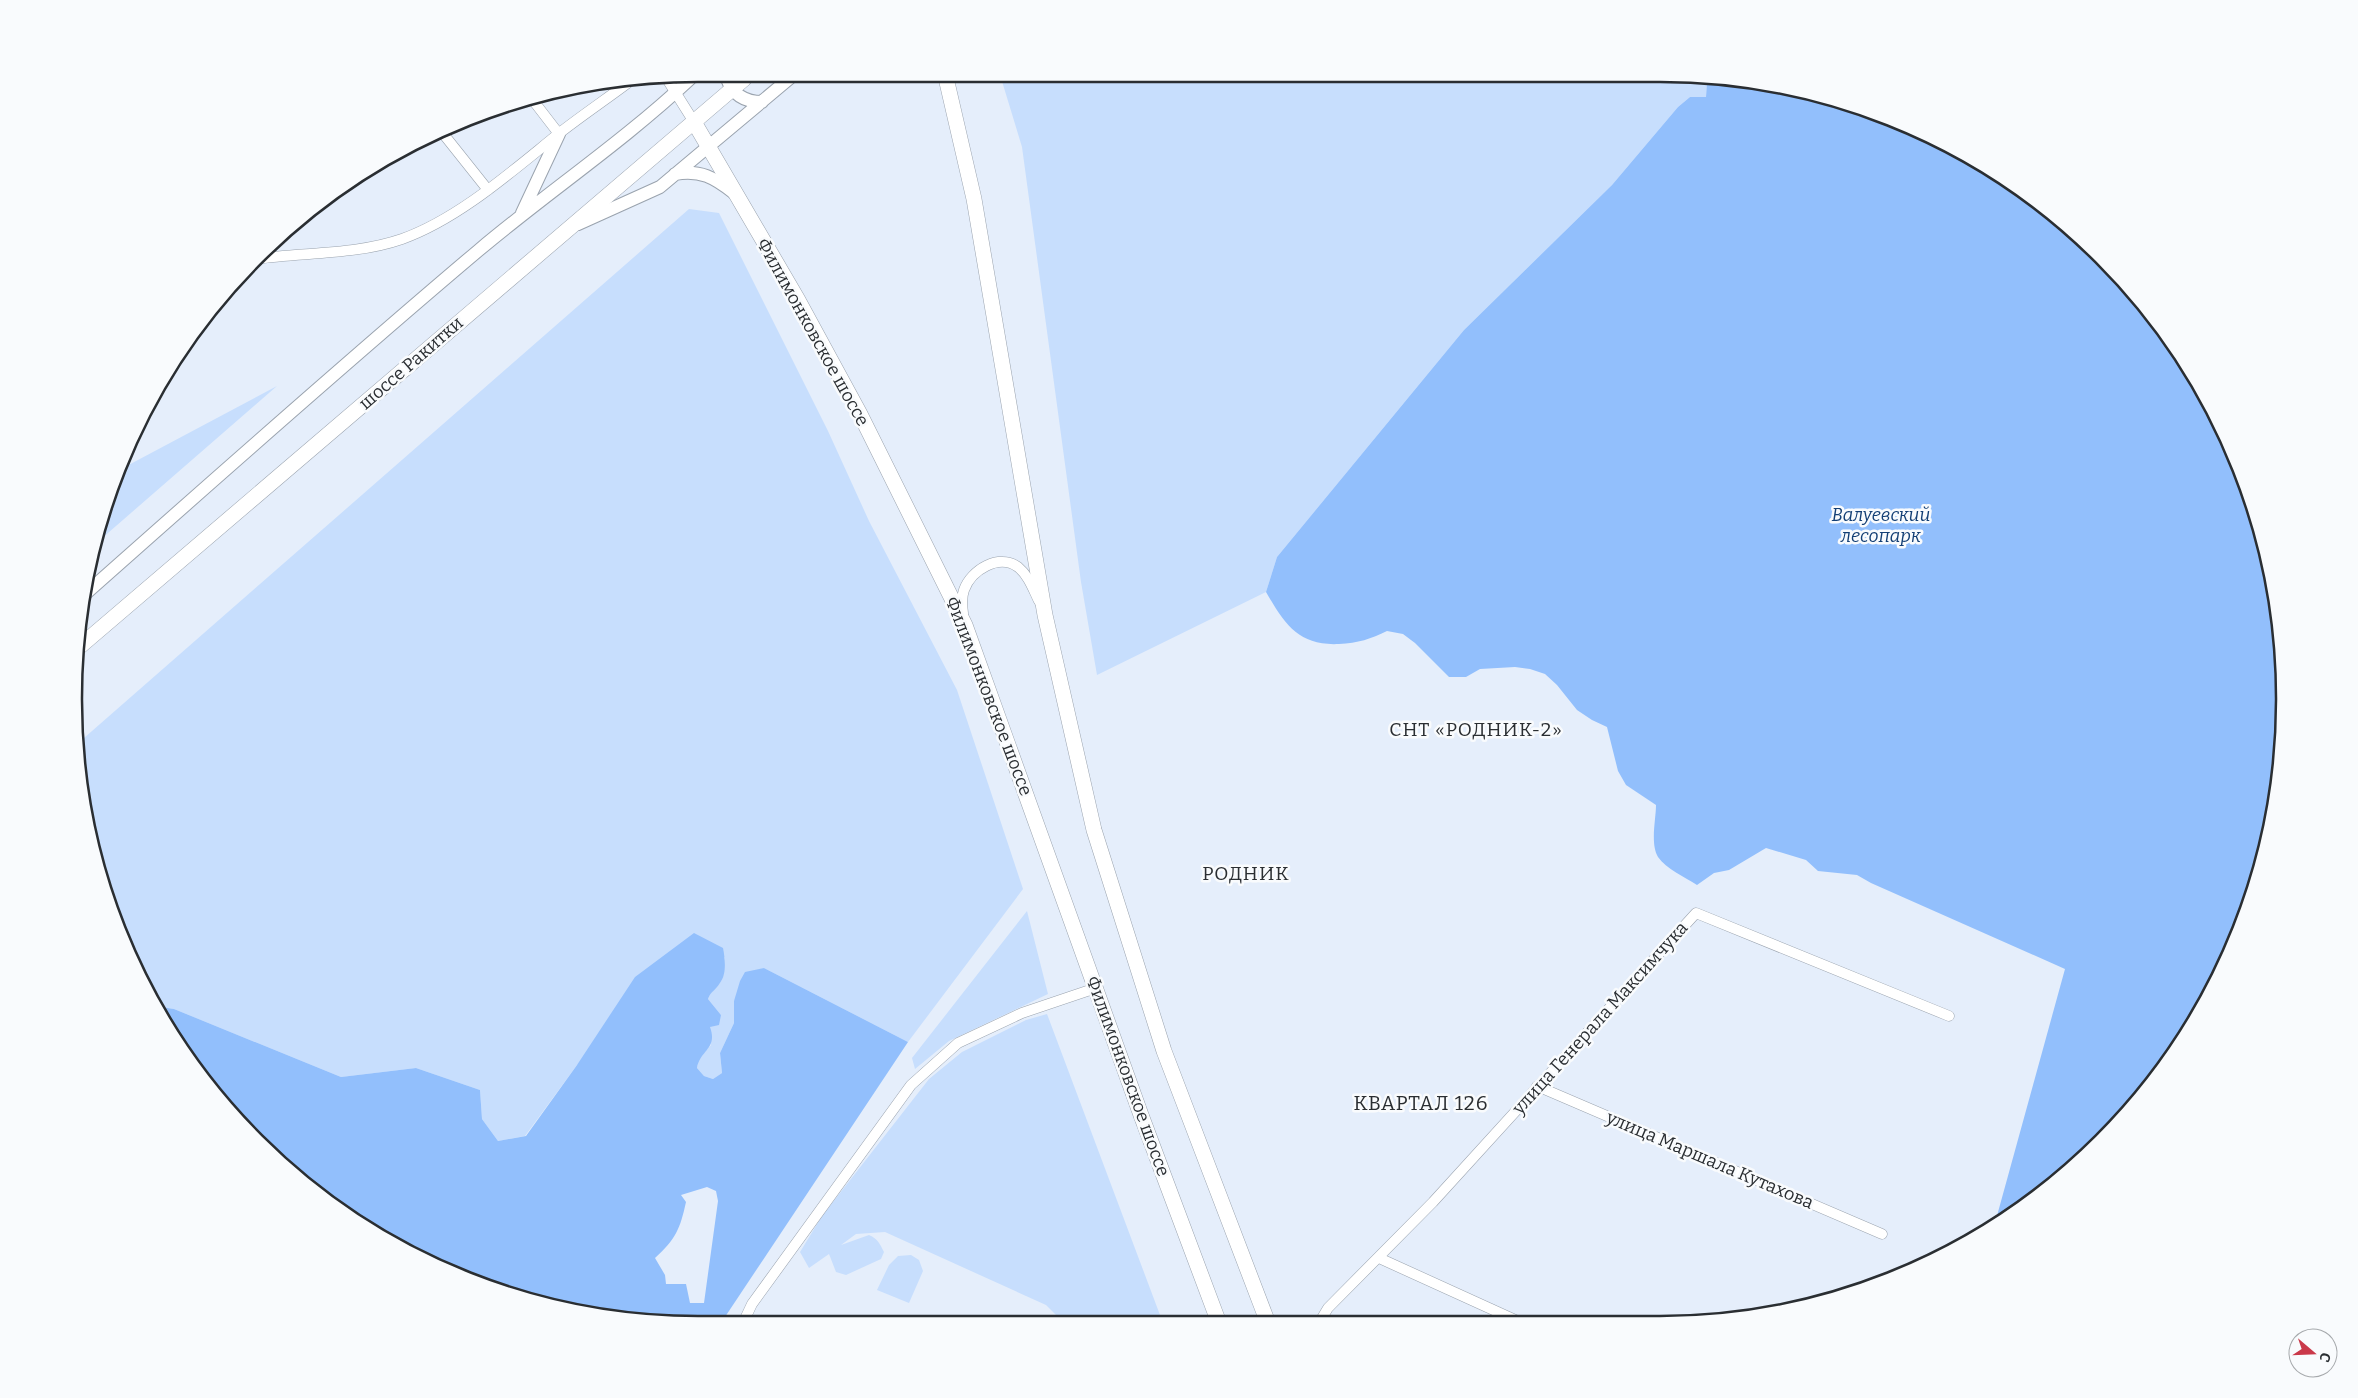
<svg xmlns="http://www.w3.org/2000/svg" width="2358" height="1398" font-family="Bitter,serif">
<rect width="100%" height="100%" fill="#e5eefb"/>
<path fill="#c7defd" d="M1676,75H1693L1707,82L1706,97H1690L1678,107L1612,185L1464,330L1277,557L1266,592L1097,675L1081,582L1022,147L1001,78Z
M689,209L719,213L828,431L869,521L957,690L1023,889L908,1042L764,968L734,1001V1023L720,1053L722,1073L713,1079L704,1076L697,1068L698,1059L711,1045L710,1027L721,1015L708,999C711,991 716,989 720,983C725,975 724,966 725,957L577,1065L525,1136L498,1141L482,1119L480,1090L416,1068L341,1077L174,1009L161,1007L121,938L86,821L76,745Z
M277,386L93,546L121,469Z
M1027,911L1048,994L949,1041L915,1069L912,1058Z
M1047,1014L1163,1323H1064L1046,1305L885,1232L856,1234L841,1245L869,1235C878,1239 880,1244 884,1252L881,1259L846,1275L836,1272L829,1254L809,1268L800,1252L822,1216L929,1079L962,1052L1026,1020Z
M911,1255L919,1260L923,1271L909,1303L877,1290L889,1265L898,1256Z"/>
<path fill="#92bffc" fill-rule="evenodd" d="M1676,75H1700L1860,107L2006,179L2101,257L2179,351L2237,459L2272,577L2284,699L2272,821L2237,938L2179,1046L2101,1141L1995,1223L2065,969L1871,883L1857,875L1818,871L1806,860L1766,848L1729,870L1714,873L1697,885C1685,877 1666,869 1658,857C1650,844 1656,819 1656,805L1626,785L1618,771L1607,727L1592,720L1577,710L1557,685L1545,674L1530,669L1515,667L1480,669L1466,677H1449L1415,643L1403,634L1387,631C1371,639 1358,643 1339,644C1299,646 1285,625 1266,592L1277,557L1464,330L1612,185L1678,107L1690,97H1706L1707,82L1693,75Z
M694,933L723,948C725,958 727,974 720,983C716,990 711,991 708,999L721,1015L719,1025L710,1027C718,1049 700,1050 697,1068L704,1076L713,1079L722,1073L720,1053L734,1023V1001L740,981L745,972L764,968L908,1042L721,1323H658L498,1291L352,1219L287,1169L203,1080L161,1007L174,1009L341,1077L416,1068L480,1090L482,1119L498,1141L526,1136L577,1065L635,977ZM707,1187L716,1191L718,1201L704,1303H690L686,1284H666L665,1275L655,1258C676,1239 680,1229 686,1202L681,1195Z"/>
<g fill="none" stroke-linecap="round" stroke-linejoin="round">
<g stroke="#9aa3ae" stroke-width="11">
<path id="minor" d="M667,79L694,122
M532,99L559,134
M441,131L488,190
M255,259C304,252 356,255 402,239C458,219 511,172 557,135C581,116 608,98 633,79
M963,613C962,605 961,598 964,590C971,570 999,553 1018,567C1029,576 1033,589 1039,601
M1537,1086L1882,1234
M1379,1258L1522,1323
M743,1323L752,1304L911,1085L958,1043L1022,1013L1096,988
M1319,1323L1328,1308L1433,1202L1696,913L1949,1016"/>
</g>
<g stroke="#9aa3ae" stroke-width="14">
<path id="tertiary" d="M727,79C733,95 745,102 762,102
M675,174C700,169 715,178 734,193
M522,213L559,134
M578,224L660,187L790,78
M84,595C215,479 345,363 479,250C548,192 624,141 690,79"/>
</g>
<g stroke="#9aa3ae" stroke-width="16">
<path id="secondary" d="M946,78L974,199L1045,615L1094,830L1164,1051L1268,1323
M694,122L798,300L860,414L965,625L1141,1115L1219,1323
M78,648L744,79"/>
</g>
<use href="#minor" stroke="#fff" stroke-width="10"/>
<use href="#tertiary" stroke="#fff" stroke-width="12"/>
<use href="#secondary" stroke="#fff" stroke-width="15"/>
</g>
<g text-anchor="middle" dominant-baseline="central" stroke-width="5" stroke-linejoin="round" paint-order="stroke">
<g font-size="18" fill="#2a2e32" stroke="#f9fbfd">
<text transform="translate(813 332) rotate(61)">Филимонковское шоссе</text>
<text transform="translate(411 363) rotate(-41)">шоссе Ракитки</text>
<text transform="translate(989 696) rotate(69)">Филимонковское шоссе</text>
<text transform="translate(1600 1018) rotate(-48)">улица Генерала Максимчука</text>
<text transform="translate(1128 1076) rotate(70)">Филимонковское шоссе</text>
<text transform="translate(1710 1160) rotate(23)">улица Маршала Кутахова</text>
</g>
<g font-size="18" font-style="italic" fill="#133f75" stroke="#f9fbfd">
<text x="1881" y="515">Валуевский<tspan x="1881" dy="21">лесопарк</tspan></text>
</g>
<g font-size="19" letter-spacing="1" fill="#2a2e32" stroke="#f9fbfd">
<text x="1476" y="729">СНТ «РОДНИК-2»</text>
<text x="1246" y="873">РОДНИК</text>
</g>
<g font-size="20" letter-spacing="1" fill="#2a2e32" stroke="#f9fbfd">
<text x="1421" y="1103">КВАРТАЛ 126</text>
</g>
</g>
<path d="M0 0H2358V1398H0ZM698 82H1660A616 616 0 0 1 2276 698V700A616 616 0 0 1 1660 1316H698A616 616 0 0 1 82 700V698A616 616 0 0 1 698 82Z" fill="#f9fbfd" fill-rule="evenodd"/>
<path fill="none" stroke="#2a2e32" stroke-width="2.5" d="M698 82H1660A616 616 0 0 1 2276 698V700A616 616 0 0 1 1660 1316H698A616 616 0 0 1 82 700V698A616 616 0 0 1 698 82Z"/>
<g transform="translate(2313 1353) rotate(109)"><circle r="24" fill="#f9fbfd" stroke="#a6a9ac"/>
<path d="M0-4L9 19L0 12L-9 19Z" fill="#ca394a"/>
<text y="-8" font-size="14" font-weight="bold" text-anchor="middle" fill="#2a2e32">С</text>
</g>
</svg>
